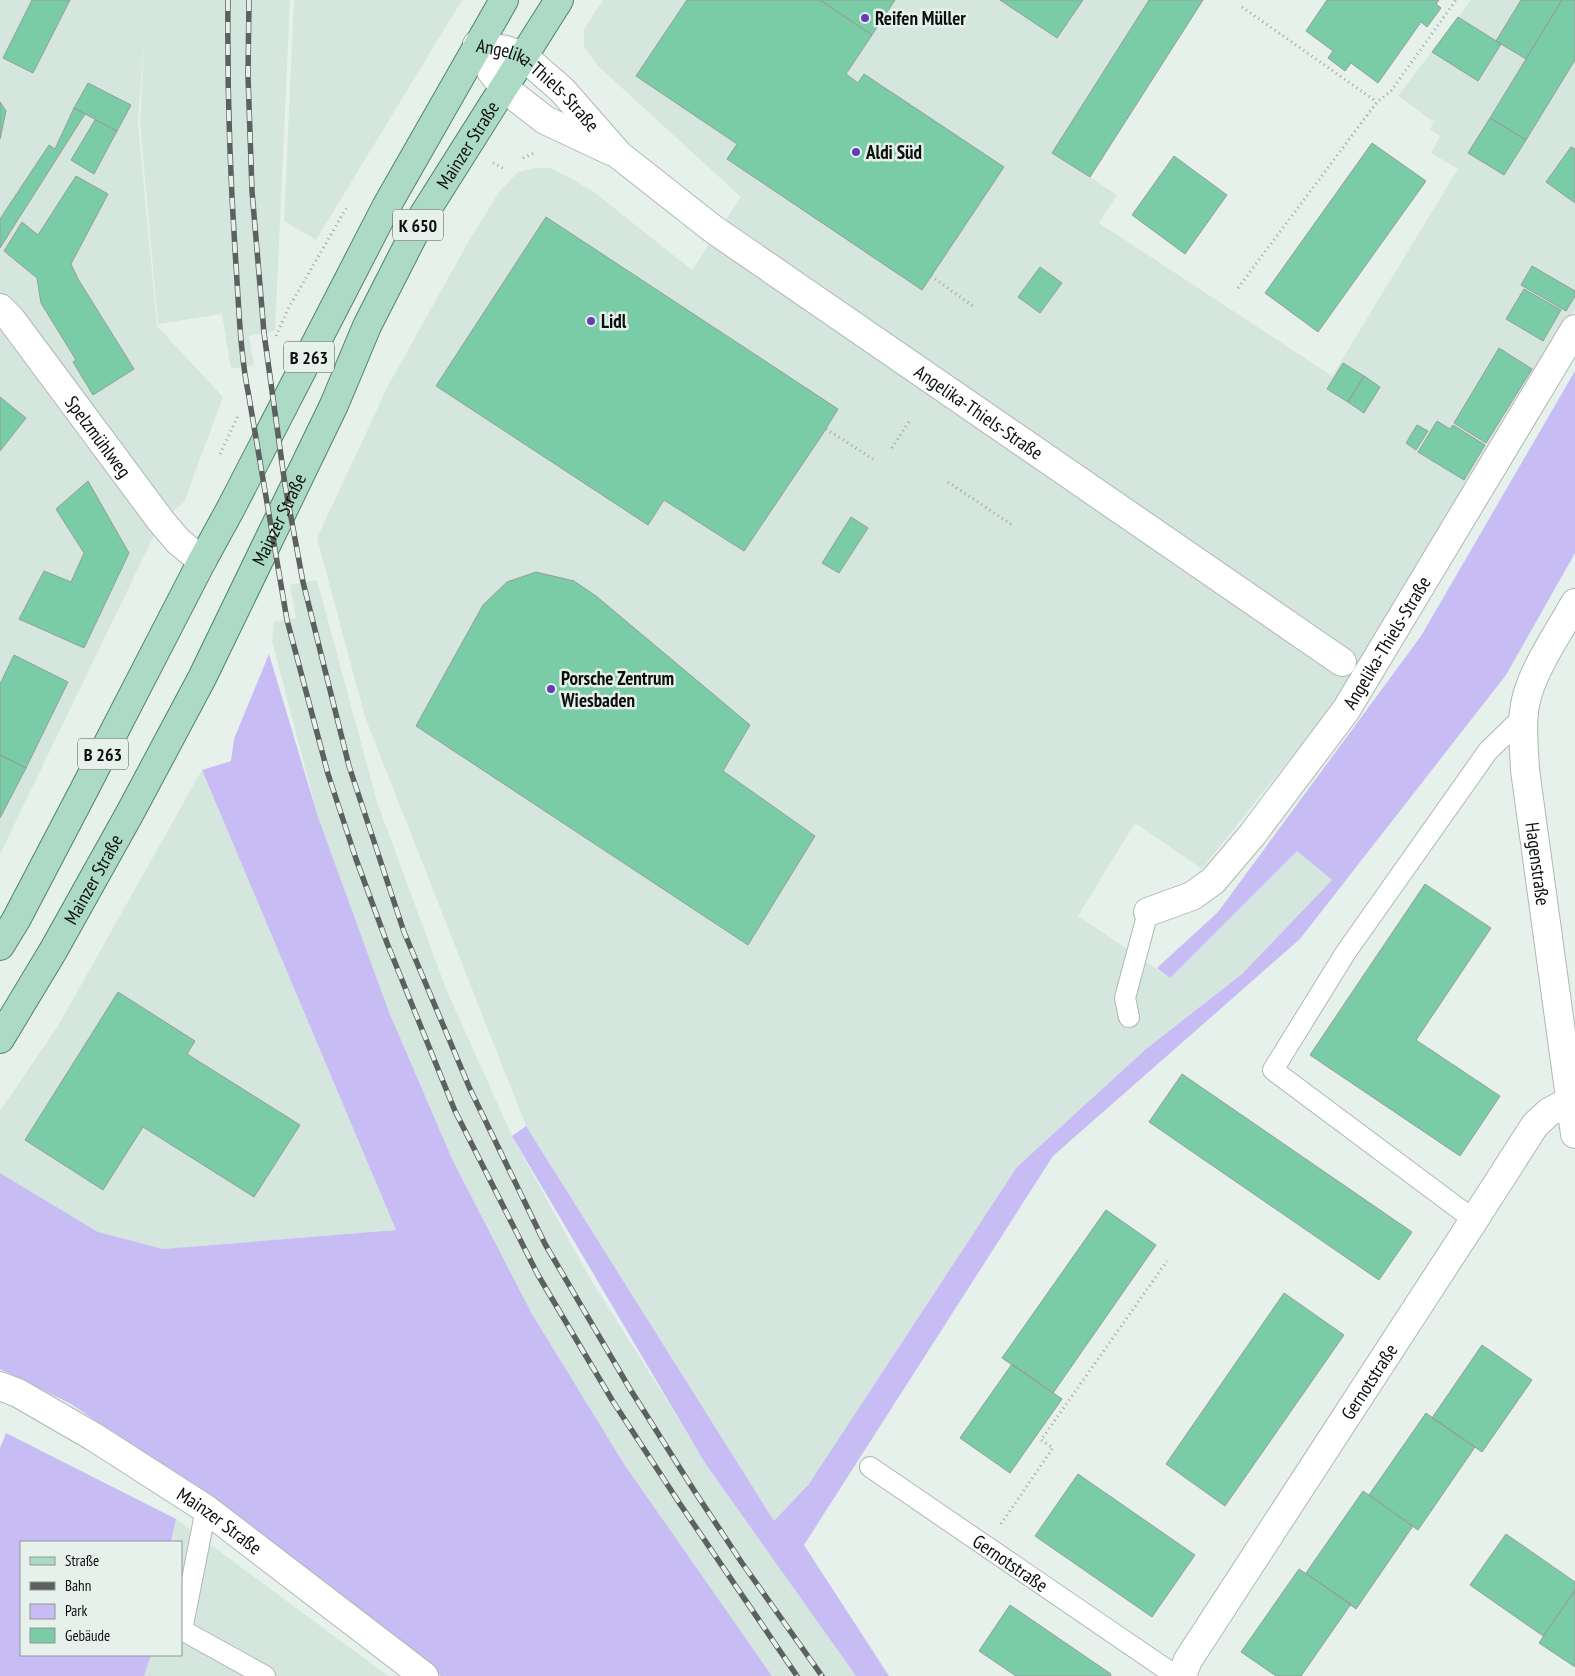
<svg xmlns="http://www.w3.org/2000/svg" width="1575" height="1676" font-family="'PT Sans Narrow',sans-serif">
<rect width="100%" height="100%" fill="#e7f1eb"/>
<path fill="#d4e6dd" d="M0,0H290L275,331L249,336L254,365L231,369L222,314L158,324L140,123L144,39L138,122L157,326L223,397L184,502L161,521L0,854Z
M294,0H462L316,240L284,221Z
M603,0H1203L1090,177L1117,195L1099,223L1332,376L1458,169L1431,153L1440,136L1430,129L1434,122L1398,96L1471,0H1575V309L1343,692L1202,869L1135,823L1078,916L1170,978L1297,851L1332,880L1242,974L1146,1049L1017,1167L809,1484L774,1521L526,1126L365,717L317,538L389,384L470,239L499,192L518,172L535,168H550L572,179L594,192L692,270L741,197L598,66L584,47V29Z
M317,580L377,802L446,989L512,1136L591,1280L668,1402L705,1463L856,1676H772L624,1464L532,1314L453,1161L389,1012L318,817L272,641L274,622L296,618L290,585Z
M202,770L396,1230L163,1249L98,1232L0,1173V1111L58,1026Z
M176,1519L388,1676H144L151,1655H181V1542H171Z"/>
<path fill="#c8bcf5" d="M1575,371V553L1506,675L1300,939L1053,1156L804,1545L889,1676H856L705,1463L512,1136L526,1126L774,1521L809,1484L1017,1167L1146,1049L1242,974L1332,880L1297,851L1170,978L1157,968L1218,912L1421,636Z
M269,654L318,817L389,1012L453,1161L532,1314L624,1464L772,1676H441L319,1578L212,1499L71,1404L0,1369V1173L98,1232L163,1249L396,1230L202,770L231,761L234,739Z
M6,1433L176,1519L171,1542H21V1655H151L144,1676H0V1448Z"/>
<path fill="#79cca5" stroke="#959e99" d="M32,0H70L33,73L3,58Z
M687,0H820L872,35L846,74L858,83L864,74L1004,167L922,290L727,159L737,144L636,76Z
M820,0H895L872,35Z
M1000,0H1083L1057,38Z
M1149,0H1203L1090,177L1052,153Z
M1327,0H1439L1436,4L1441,8L1427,27L1421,22L1378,83L1351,63L1345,71L1328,58L1333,51L1306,31Z
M1521,0H1562L1526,59L1496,41Z
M1562,0H1575V60L1526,140L1490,118Z
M1458,17L1501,44L1478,81L1432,52Z
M88,83L131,105L117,131L74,108Z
M0,102L6,111L0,139Z
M74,108L85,114L0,248V219L49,145L55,149Z
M1490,118L1526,140L1504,175L1468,153Z
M95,120L117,131L94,174L71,160Z
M1372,143L1426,181L1318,332L1265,293Z
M1571,147L1575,149V203L1546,182Z
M1174,156L1227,195L1185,254L1132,215Z
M76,176L108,194L71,264L78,279L134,369L93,395L73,362L76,360L41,303L37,278L4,251L22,222L38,235Z
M546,217L838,409L822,435L744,551L664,500L648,525L436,386Z
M1532,266L1575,291V296L1566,311L1521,285Z
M1040,267L1062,283L1040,313L1018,297Z
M1524,289L1561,310L1543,341L1506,319Z
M1499,348L1532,369L1486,443L1454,423Z
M1343,363L1364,376L1348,402L1327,389Z
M1364,376L1380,387L1364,413L1348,402Z
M0,397L26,418L0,451Z
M1437,421L1450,429L1453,425L1485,445L1464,480L1418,452Z
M1417,425L1428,431L1416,450L1406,443Z
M88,481L129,553L84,648L19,619L44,571L71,582L84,553L56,509Z
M851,517L868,528L839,573L822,563Z
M536,572L574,581L596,596L750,725L723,771L815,836L748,945L416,726L483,605L507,582Z
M14,655L68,682L26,768L0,755V684Z
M0,755L26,768L0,818Z
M1425,884L1491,928L1416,1040L1500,1096L1460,1156L1310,1055Z
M118,992L195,1041L187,1054L300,1125L254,1197L143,1127L103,1190L25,1140Z
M1182,1074L1412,1232L1379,1280L1149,1122Z
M1106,1210L1156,1245L1053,1393L1002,1358Z
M1284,1293L1344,1335L1225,1506L1166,1464Z
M1482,1345L1532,1380L1482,1452L1432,1418Z
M1012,1364L1062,1399L1010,1473L960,1438Z
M1426,1413L1475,1447L1418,1530L1369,1495Z
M1078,1474L1195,1555L1152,1617L1035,1536Z
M1363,1491L1413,1526L1356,1609L1306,1573Z
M1506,1534L1575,1582V1591L1543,1636L1470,1585Z
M1299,1569L1351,1604L1301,1676H1276L1241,1652Z
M1574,1591L1575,1592V1667L1539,1643Z
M1010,1605L1111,1674L1110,1676H1016L979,1651Z"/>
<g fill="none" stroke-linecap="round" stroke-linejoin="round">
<g stroke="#aeb8b3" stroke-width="22">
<g id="lane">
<path d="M1129,1017L1125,998L1148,912"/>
<path d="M1474,1220L1273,1070L1346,952L1488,751L1524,716"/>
<path id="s1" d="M870,1467L1176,1676"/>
<path d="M206,1509L182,1630L265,1676"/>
</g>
</g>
<g stroke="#aeb8b3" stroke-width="30">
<g id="street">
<path id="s2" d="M477,45L506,50L523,56L562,90L619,155L713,229L1342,662"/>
<path d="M477,45L491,71L504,88L545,120L611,151"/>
<path id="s3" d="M0,308L11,319L161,521L178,541L202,561"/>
<path id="s4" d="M1575,603C1560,630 1537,663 1528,693C1520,717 1524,745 1525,770L1575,1134"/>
<path id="s5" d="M1148,912L1192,896L1213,881L1252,835L1346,710L1575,329"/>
<path id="s6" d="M0,1386L18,1393L94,1437L206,1509L424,1676"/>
<path id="s7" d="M1183,1676L1184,1670L1188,1660L1474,1220L1535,1125L1549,1112L1570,1101"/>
</g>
</g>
<g stroke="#50836c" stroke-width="30">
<g id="primary">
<path d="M0,946L16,920L85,788L202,561L231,508L386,207L504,0"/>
<path id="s8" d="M0,1039L53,951L130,813L202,678L334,405L367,326L424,214L559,0"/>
</g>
</g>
<path stroke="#9ea5a1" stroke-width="3" stroke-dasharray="1 4" stroke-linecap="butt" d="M1242,7L1377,102
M523,158L536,152
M493,163L505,169
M931,276L974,307
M1238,288L1377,102L1391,91L1456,0
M276,336L288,309L348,205
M826,429L873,459
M892,448L910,420
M220,454L239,414
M948,482L1012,525
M1001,1524L1053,1448L1041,1440L1167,1261"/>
<use href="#lane" stroke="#fff" stroke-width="20"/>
<use href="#street" stroke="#fff" stroke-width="28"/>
<use href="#primary" stroke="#acdac5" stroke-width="28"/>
<g stroke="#5c615f" stroke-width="5.5">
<path id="rail" d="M228,0C227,89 230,177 236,265C239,309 240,353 249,397L287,620L328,774L356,859L387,943L455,1111L538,1275L612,1400L680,1504L797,1676
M249,0L248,76L252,191L264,333L285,485L303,582L349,766L404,932L470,1089L545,1244L630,1389L695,1492L742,1563L822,1676"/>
</g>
<use href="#rail" stroke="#e7f1eb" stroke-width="4" stroke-dasharray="11" stroke-linecap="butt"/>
</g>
<g fill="#663db6" stroke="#e7f1eb" stroke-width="2">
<circle cx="865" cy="18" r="5"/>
<circle cx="856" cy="152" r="5"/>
<circle cx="591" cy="321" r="5"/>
<circle cx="551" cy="689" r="5"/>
</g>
<g text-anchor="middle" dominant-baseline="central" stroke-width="5" stroke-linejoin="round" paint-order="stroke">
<g fill="#e7f1eb" stroke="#4e5350" stroke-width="1">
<rect x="393" y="209.5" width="50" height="31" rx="4"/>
<rect x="284" y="341.5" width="50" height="31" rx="4"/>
<rect x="78" y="738.5" width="50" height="31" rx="4"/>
</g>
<g font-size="18" font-weight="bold" fill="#0c0f0e">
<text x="418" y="225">K 650</text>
<text x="309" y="357">B 263</text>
<text x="103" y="754">B 263</text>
</g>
<g font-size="19" font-weight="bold" fill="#0c0f0e" stroke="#e7f1eb" text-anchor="start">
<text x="875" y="18">Reifen Müller</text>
<text x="866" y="152">Aldi Süd</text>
<text x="601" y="321">Lidl</text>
<text x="561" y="678">Porsche Zentrum<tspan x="561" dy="22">Wiesbaden</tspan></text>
</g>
<g font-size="19" fill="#0c0f0e" stroke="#e7f1eb">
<text stroke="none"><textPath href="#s2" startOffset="75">Angelika-Thiels-Straße</textPath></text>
<text stroke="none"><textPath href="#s8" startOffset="1010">Mainzer Straße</textPath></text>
<text stroke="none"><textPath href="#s2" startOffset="628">Angelika-Thiels-Straße</textPath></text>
<text stroke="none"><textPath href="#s3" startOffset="162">Spelzmühlweg</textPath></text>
<text stroke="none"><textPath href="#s8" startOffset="590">Mainzer Straße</textPath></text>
<text stroke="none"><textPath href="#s5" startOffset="368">Angelika-Thiels-Straße</textPath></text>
<text stroke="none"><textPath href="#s4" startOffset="274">Hagenstraße</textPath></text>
<text stroke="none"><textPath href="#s8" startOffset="185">Mainzer Straße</textPath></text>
<text stroke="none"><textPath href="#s7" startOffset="349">Gernotstraße</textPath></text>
<text stroke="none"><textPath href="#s6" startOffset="258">Mainzer Straße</textPath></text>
<text stroke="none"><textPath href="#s1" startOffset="170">Gernotstraße</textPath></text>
</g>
</g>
<rect x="20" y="1541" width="162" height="115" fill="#e7f1eb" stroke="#8f9793"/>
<rect x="30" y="1557" width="25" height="8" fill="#acdac5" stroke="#8f9793"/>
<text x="65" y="1566" font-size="15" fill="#0c0f0e">Straße</text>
<rect x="30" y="1582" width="25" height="8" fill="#5c615f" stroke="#8f9793"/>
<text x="65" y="1591" font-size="15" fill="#0c0f0e">Bahn</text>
<rect x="30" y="1604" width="25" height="15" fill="#c8bcf5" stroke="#8f9793"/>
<text x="65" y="1616" font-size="15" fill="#0c0f0e">Park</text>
<rect x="30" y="1628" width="25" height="15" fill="#79cca5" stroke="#8f9793"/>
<text x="65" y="1641" font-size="15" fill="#0c0f0e">Gebäude</text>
</svg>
